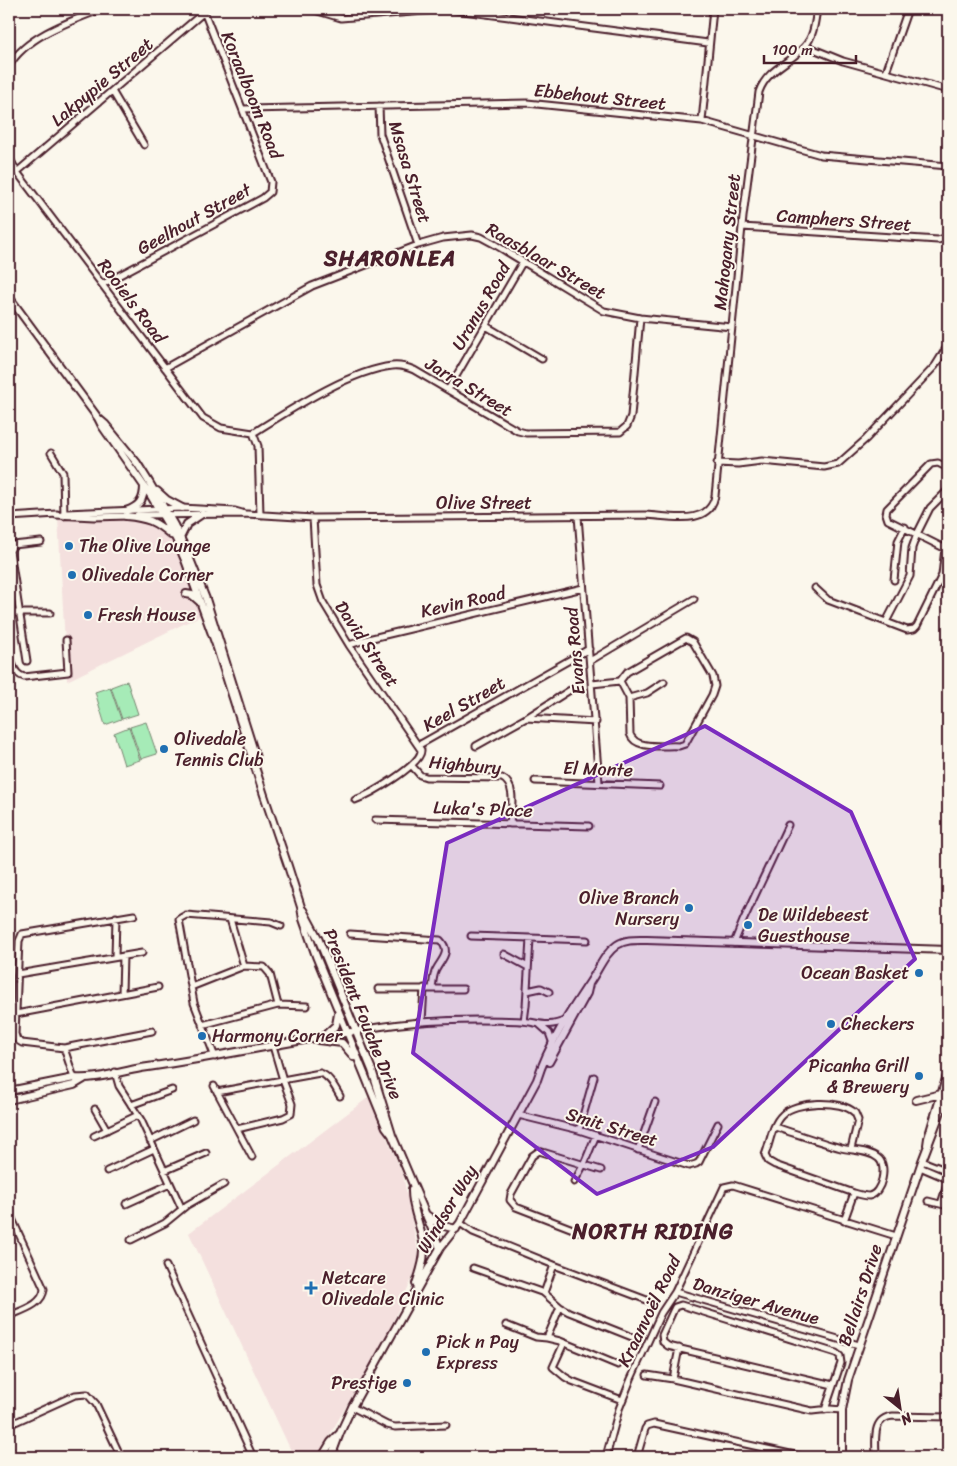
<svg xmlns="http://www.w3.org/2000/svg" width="957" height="1466" font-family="Sriracha,sans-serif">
<rect width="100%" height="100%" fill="#fbf7ec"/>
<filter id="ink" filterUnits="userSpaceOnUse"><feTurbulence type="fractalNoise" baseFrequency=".02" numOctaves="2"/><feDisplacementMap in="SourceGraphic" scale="10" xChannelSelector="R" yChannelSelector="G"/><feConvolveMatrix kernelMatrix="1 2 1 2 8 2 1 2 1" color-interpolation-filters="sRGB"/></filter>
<g filter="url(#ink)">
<path fill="#f4e0de" d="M163,512L204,614L67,681L58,517Z
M369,1097L403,1175L419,1257L415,1272L386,1337L317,1457H294L189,1233Z"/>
<path fill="#a6ebb7" stroke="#788571" d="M127,681L138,714L122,719L111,687Z
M110,687L121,719L105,725L95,692Z
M146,722L157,754L141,759L130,727Z
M129,727L140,760L124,765L114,733Z"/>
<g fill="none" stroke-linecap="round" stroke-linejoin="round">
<g stroke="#4a1f2b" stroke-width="9">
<path id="minor" d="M311,9L341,18L448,9L708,43
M806,46L843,61L948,90
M9,66C26,36 71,21 102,9
M886,72L908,9
M112,91L144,145
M379,106L380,134L418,245
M243,109L527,103L702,121L821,155L948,166
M702,121L713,9
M9,157L17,172L203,418L221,428L253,433
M17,172L204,12
M742,227L938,240L948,237
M103,284L263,198L270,192L271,182L203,9
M486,326L542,359
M165,368L312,286L418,245L443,238L472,235L481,237L494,244L604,311L640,318L732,327
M448,390L522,263
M253,433C290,410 349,371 392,366C400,365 407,367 414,370L518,431L526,433L620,432L627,426L631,416L640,318
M253,433L258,446L260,515
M51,453L63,473L64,516
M717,463L738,464L762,461L824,467L838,464L866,439L935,366L948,345
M948,468L938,463L931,464L887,509L886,514L888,520L948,550
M66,513L182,508L235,511L242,513
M56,515L94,517L128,516
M137,515L247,514L313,518L646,515C669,516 709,527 715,496L743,217L759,92C767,69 790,63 805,46C814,36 815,21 817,9
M578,516L599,783
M9,517L57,514
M313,518L317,585L323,602L349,645L421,750C422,765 369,795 355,800
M894,580L898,541L905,527
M815,588L828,600L907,630L914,629L917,626L942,575L945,548L948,542
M9,613H50
M886,622L910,576L912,548L917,534L930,508L948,490
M686,638L693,642L713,676L715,686L712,695L685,744L679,746C664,745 635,750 630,734L629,698L620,681L627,672Z
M9,641C11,653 10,673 24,677L68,672L66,640
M349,645L368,639L583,588
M27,661L10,551L13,545L41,542
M590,661L694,599
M592,684L620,681
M629,698L647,693L664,682
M526,718L596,722
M419,745L589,649
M476,746L526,718L570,690
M412,766L420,775L426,777L502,778C517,785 511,810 510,824
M535,781L660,786
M375,820L589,826
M134,915L22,934L19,941L15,1034L17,1040L22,1043L64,1048L152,1031
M230,919L244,966
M350,934L440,940C453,953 439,961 435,972C433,977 433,983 432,988
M471,936L587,940
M734,943L743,921L788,825
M504,954L528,967
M115,957L116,917
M18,974L142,953
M191,987L244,966L264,967L270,974L278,1005
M378,989H463
M527,991L541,988L549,992
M122,993L123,956
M16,1014L158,987
M524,1021L526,1006L530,939
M422,1022L424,988
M202,1025L278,1005L307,1006
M540,1025L549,1033L553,1044
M355,1031C395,1023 437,1020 478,1020C492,1020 507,1020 521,1021C539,1022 546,1029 566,1020
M64,1048L74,1078
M215,1057L194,1003L179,919L186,915L271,922L281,926
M115,1072L119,1086L141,1120L182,1209
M214,1086L252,1157
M217,1092L320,1073C330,1076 335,1088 340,1096
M131,1105L172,1090
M95,1109L107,1130
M518,1115L579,1130L689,1166L696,1164L699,1162L718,1124
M775,1127C797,1134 819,1142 841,1148C853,1151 868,1150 878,1158C888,1165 882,1194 869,1196C864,1196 858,1194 854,1193L775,1165L768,1161L765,1155C770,1143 772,1124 782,1115C795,1101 841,1099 855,1113L858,1120L851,1149
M237,1129L283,1118L291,1114L292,1104L283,1080L273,1046
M579,1130L594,1077
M94,1136L138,1115
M150,1141L193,1120
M638,1150L655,1102
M922,1161L948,1171
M920,1167L948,1179
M107,1171L154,1149
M164,1171L206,1153
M574,1182L584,1164L596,1135
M928,1201L948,1206
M126,1204L170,1184
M941,1204L948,1181
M9,1212L44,1289C43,1305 22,1310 9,1316
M844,1221L854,1193
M460,1223L473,1232L554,1265L652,1302
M578,1231L516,1207L510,1200L511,1194L532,1156L539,1151L601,1170
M131,1240L165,1223L187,1205L224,1184
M166,1266L253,1457
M473,1268L544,1293L560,1307L569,1312L637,1339
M675,1292L859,1345
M544,1293L554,1265
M506,1325L536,1337L547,1338L560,1341L618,1365
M547,1338L560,1307
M564,1343L553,1367L565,1377L572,1381L622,1400
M647,1375L673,1379L812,1411L830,1409L842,1410
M673,1379L679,1348
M352,1407L387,1425L395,1427L446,1425
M825,1410L841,1363L840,1356L836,1353L681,1305L675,1307L673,1311L662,1335L663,1342L668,1346L833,1385
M9,1425L75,1395L87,1394L96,1404L121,1457
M9,1448L13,1457
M606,1457L619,1409L631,1379L661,1313L675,1292L724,1187L733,1185L896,1236
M637,1457L645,1429L647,1426L654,1424L804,1457
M876,1457C876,1441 871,1418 893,1416L948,1417"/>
</g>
<g stroke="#4a1f2b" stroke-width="10">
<path id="tertiary" d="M9,297L98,418L105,424L137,463L149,482L174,525L188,554L206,599L257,761
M98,418L102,426L151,496L176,539L185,560L216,645L264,795L288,866L301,907L303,919L316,956L386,1127L392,1135
M157,491L167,500L182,508
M126,511C139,506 144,501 144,486
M126,516C147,518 155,521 171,535
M180,538L187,524L202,514
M186,594L192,595L200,602
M303,910L318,938L372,1070L392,1135L440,1248
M324,1036L336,1025L338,1014
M318,1040L342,1043L354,1057
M549,1062L587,993L589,984
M9,1091L74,1078C95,1080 119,1072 141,1068C211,1058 281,1043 351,1032
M9,1100L74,1085L84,1079
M916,1100L941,1094
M927,1145L928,1138L948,1072
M412,1189C411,1210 423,1229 424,1250C424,1262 420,1273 416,1284
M424,1213L440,1225L456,1229
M322,1457L331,1442L339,1434
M331,1457L340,1433L352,1407L406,1309L440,1248L460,1223L537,1080C548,1045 570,1012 590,982C599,969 604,954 617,945C626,939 636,940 647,940L948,950
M842,1457V1410L848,1380L922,1161L948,1093"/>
</g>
<use href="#minor" stroke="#fbf7ec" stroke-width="5"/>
<use href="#tertiary" stroke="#fbf7ec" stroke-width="6"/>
</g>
</g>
<path fill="#7b2cbf" fill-opacity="0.2" stroke="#7b2cbf" stroke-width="4" stroke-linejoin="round" d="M705,726L851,812L915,959L713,1147L597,1194L413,1053L447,843Z"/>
<g fill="#1f6fb2" stroke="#fbf7ec" stroke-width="2">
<circle cx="69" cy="546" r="5"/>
<circle cx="72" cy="575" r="5"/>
<circle cx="88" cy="615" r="5"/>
<circle cx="164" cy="749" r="5"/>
<circle cx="689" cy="908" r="5"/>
<circle cx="748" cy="925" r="5"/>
<circle cx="919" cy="973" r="5"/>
<circle cx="831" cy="1024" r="5"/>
<circle cx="202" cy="1036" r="5"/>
<circle cx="919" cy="1076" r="5"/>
<path d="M308.5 1280.5h5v5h5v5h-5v5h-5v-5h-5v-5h5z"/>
<circle cx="426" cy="1352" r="5"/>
<circle cx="407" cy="1383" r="5"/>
</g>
<g text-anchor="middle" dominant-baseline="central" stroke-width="4" stroke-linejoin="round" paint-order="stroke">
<g font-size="18" fill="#4a1f2b" stroke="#fbf7ec">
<text transform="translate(102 82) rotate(-40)">Lakpypie Street</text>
<text transform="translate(252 95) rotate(68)">Koraalboom Road</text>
<text transform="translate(600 97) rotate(6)">Ebbehout Street</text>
<text transform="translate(410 172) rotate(73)">Msasa Street</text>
<text transform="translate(194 219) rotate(-29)">Geelhout Street</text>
<text transform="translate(844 220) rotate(4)">Camphers Street</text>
<text transform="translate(727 242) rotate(-84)">Mahogany Street</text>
<text transform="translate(546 261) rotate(30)">Raasblaar Street</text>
<text transform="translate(132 301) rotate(53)">Rooiels Road</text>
<text transform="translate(481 306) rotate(-60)">Uranus Road</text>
<text transform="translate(469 387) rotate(31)">Jarra Street</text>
<text x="484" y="503">Olive Street</text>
<text transform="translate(463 602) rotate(-13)">Kevin Road</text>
<text transform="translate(367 644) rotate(56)">David Street</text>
<text transform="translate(575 651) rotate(-95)">Evans Road</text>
<text transform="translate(464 704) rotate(-30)">Keel Street</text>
<text transform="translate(465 765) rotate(5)">Highbury</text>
<text transform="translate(598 769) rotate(2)">El Monte</text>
<text transform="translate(483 809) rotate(2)">Luka's Place</text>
<text transform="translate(363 1014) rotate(68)">President Fouche Drive</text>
<text transform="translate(612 1127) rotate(17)">Smit Street</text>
<text transform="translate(447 1209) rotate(-59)">Windsor Way</text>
<text transform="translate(860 1295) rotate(-72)">Bellairs Drive</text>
<text transform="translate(756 1301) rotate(16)">Danziger Avenue</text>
<text transform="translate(649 1311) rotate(-64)">Kraanvoël Road</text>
</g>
<g font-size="18" fill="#4a1f2b" stroke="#fbf7ec" text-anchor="start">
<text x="79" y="546">The Olive Lounge</text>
<text x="82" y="575">Olivedale Corner</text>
<text x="98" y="615">Fresh House</text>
<text x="174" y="739">Olivedale<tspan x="174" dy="21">Tennis Club</tspan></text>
<text x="679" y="898" text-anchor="end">Olive Branch<tspan x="679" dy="21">Nursery</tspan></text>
<text x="758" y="915">De Wildebeest<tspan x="758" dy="21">Guesthouse</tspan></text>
<text x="909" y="973" text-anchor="end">Ocean Basket</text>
<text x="841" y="1024">Checkers</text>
<text x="212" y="1036">Harmony Corner</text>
<text x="909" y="1066" text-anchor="end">Picanha Grill<tspan x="909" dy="21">&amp; Brewery</tspan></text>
<text x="322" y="1278">Netcare<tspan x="322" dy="21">Olivedale Clinic</tspan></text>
<text x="436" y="1342">Pick n Pay<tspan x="436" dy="21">Express</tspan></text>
<text x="397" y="1383" text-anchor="end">Prestige</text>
</g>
<g font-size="22" font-weight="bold" letter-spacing="1" fill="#4a1f2b" stroke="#fbf7ec">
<text x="390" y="258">SHARONLEA</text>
<text x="653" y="1231">NORTH RIDING</text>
</g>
</g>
<rect width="957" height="1466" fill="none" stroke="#fbf7ec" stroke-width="30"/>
<rect x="15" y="15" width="927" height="1436" fill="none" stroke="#4a1f2b" stroke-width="2" filter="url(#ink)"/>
<g transform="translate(900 1408) rotate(150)" stroke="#fbf7ec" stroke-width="4" paint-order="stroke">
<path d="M0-4L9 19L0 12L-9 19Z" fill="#4a1f2b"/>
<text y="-8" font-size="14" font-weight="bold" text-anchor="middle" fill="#4a1f2b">N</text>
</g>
<path d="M764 55v8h92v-8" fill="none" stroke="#4a1f2b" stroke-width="2.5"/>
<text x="772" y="55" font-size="15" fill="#4a1f2b" stroke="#fbf7ec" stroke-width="4" paint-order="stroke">100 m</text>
</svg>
